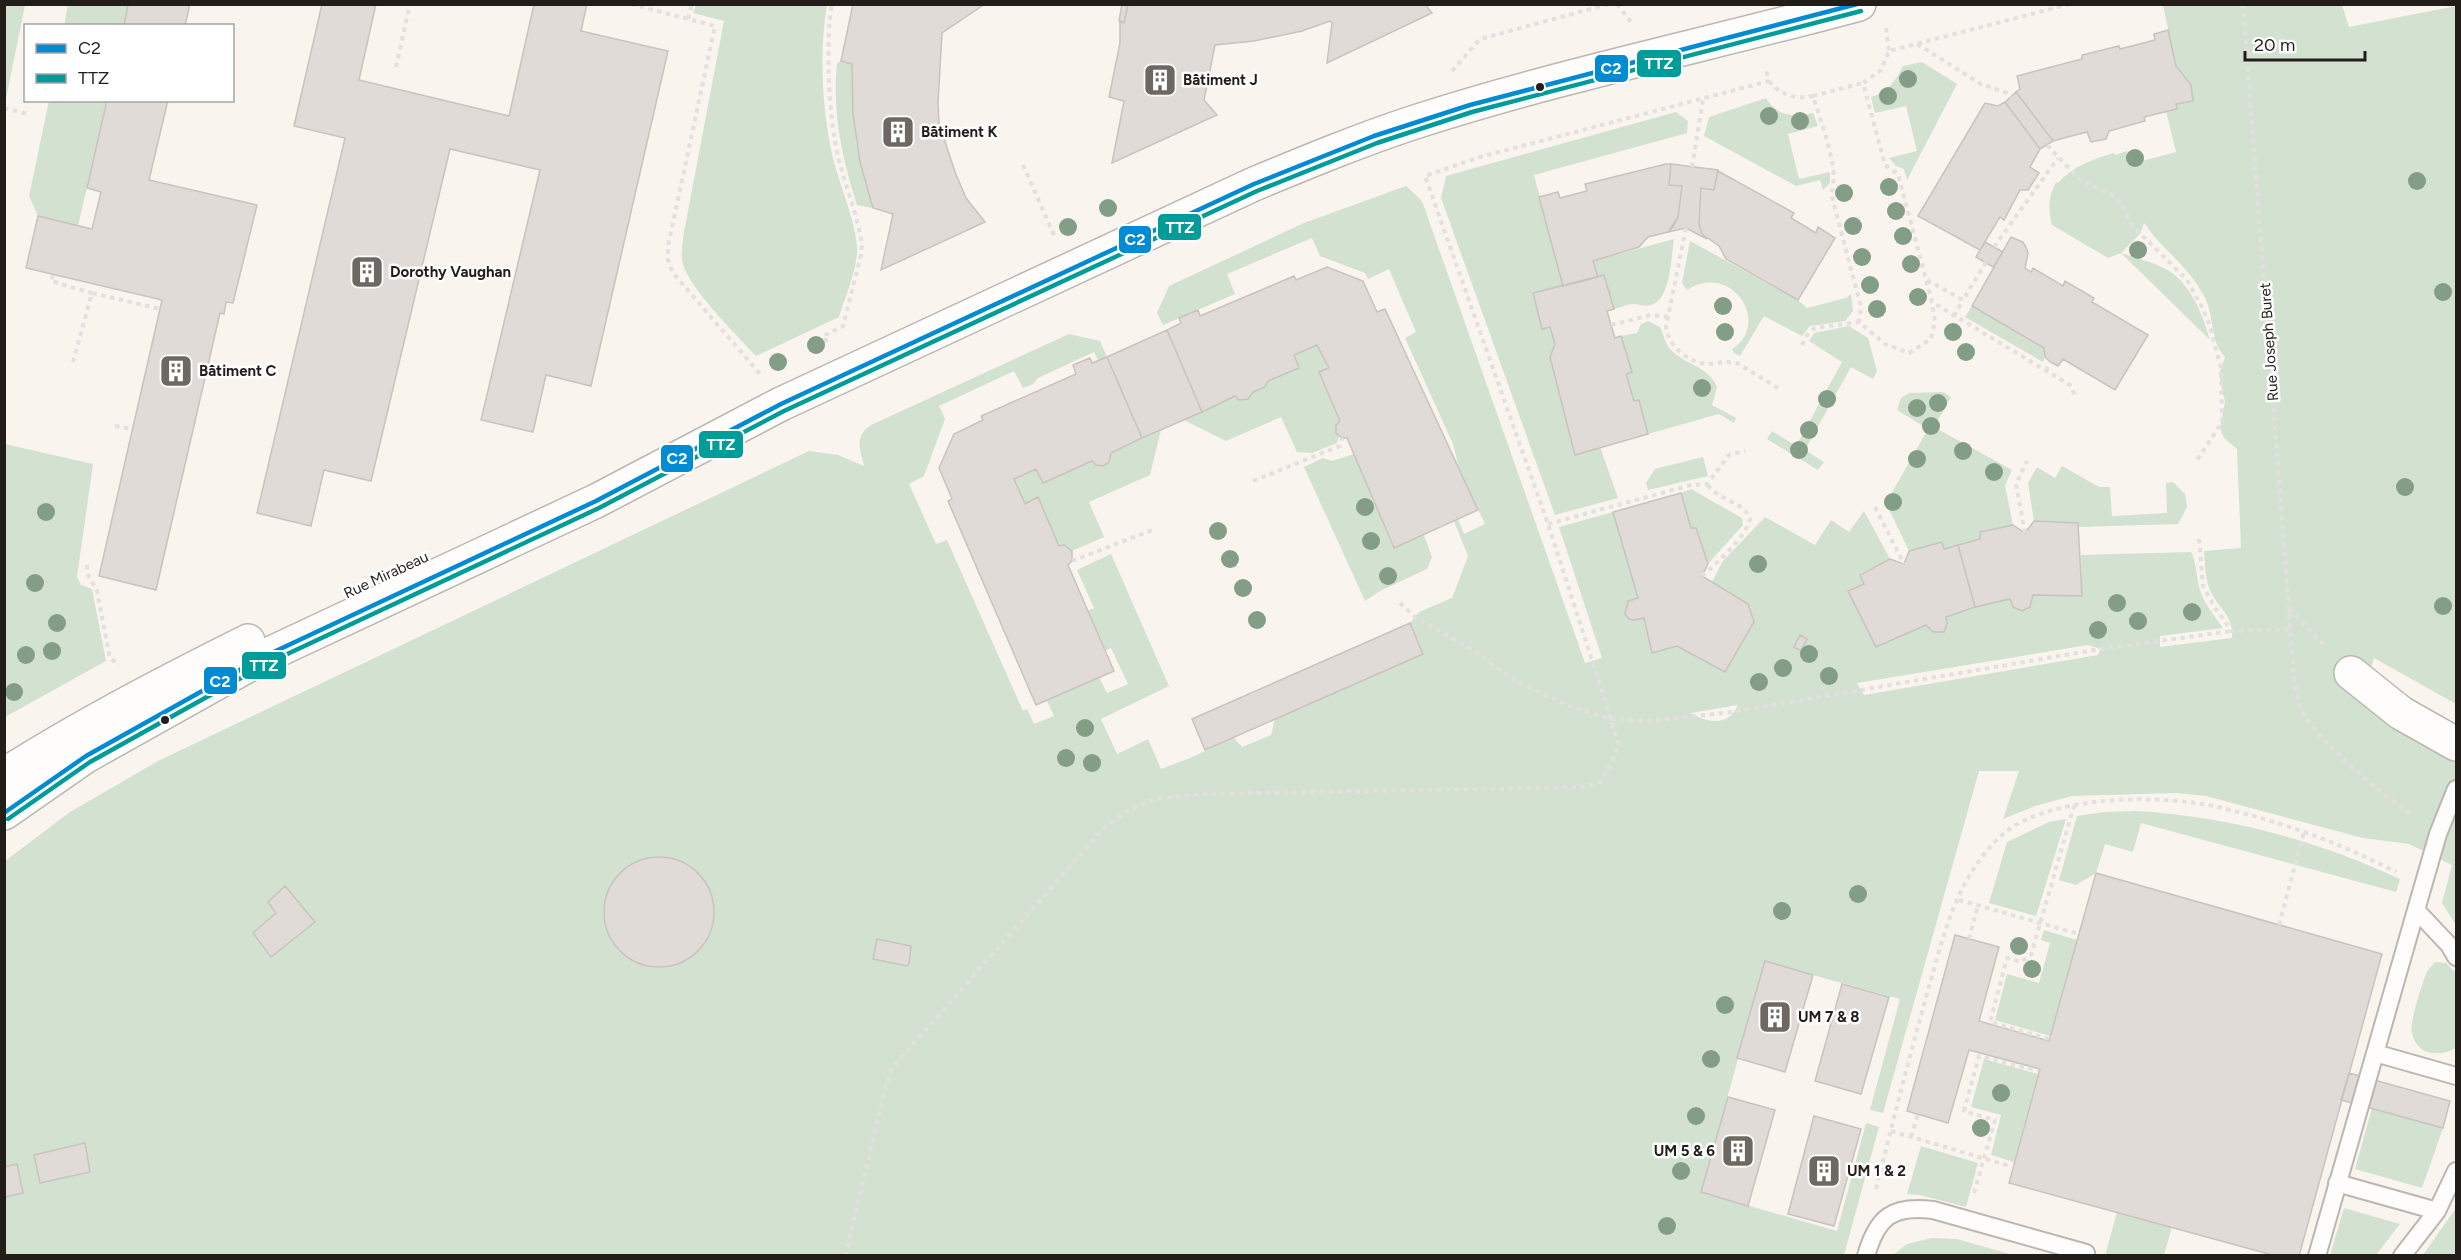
<svg xmlns="http://www.w3.org/2000/svg" width="2461" height="1260" font-family="Figtree,sans-serif">
<rect width="100%" height="100%" fill="#faf4ee"/>
<path fill="#d3e1d1" fill-rule="evenodd" d="M5,4L25,5L6,99L4,98Z
M68,5H128L124,25L64,26Z
M696,5H827C819,52 822,107 832,154C838,181 858,227 857,251C856,273 845,297 839,317L756,356C737,335 686,286 682,260C681,251 683,241 684,232L724,21L693,13Z
M2163,5H2342L2349,27L2456,6V704L2374,658L2369,674L2456,758V925L2442,903L2452,865L2409,844L2363,838L2206,796L2177,793L2072,796L2035,806L2003,819L2019,771H1979L1883,1113L1870,1110L1900,999L1765,962L1701,1192L1837,1231L1866,1123L1879,1127L1844,1255L5,1256V861L70,812L158,761L809,451L838,455L864,466C860,450 854,436 871,425L1069,334L1100,341L1107,357L1098,360L1094,352L1038,378L1033,384L1023,388L1014,371L939,406L945,419L924,476L909,484L936,544L947,540L1023,711L1027,709L1034,724L1054,716L1047,701L1099,677L1107,693L1128,684L1111,648L1105,651L1088,611L1094,608L1077,570L1111,554L1169,686L1101,719L1117,754L1148,739L1161,769L1195,756L1233,737L1242,747L1271,735L1275,719L1423,654L1410,623L1419,612L1452,598L1468,556L1454,521L1458,519L1464,534L1485,524L1460,472L1453,444L1405,338L1416,332L1389,269L1368,279L1365,273L1320,256L1312,238L1227,274L1235,294L1163,325L1157,313L1169,286L1304,223L1406,186L1422,201L1585,663L1602,658L1559,527L1613,512L1638,598L1628,601L1625,614C1631,621 1635,620 1644,618L1652,652L1677,646L1725,672L1712,582L1722,562L1765,517L1815,545L1831,520L1849,532L1864,511L1890,559L1860,574L1864,584L1849,591L1876,646L1926,625L1933,632H1944L1947,624L1946,617L1975,607L2010,599L2013,607L2022,611L2030,607L2033,595L2082,596L2081,555L2191,552C2197,564 2196,577 2200,590C2204,604 2215,616 2223,628L2160,636V647L2232,638C2233,614 2220,611 2211,592C2205,580 2205,564 2204,551L2241,548L2237,449L2224,438L2220,428L2225,402L2219,374L2225,357C2209,340 2215,315 2204,296C2193,275 2175,258 2159,242C2153,236 2149,229 2144,223L2140,234L2121,253C2136,258 2152,262 2166,269C2190,282 2203,315 2210,340L2121,253L2108,258L2052,225C2048,208 2048,198 2056,182L2058,183C2073,166 2093,159 2114,153L2115,155L2127,151L2131,164L2176,152L2166,111L2176,109V104L2192,101L2176,66ZM2088,645L2100,649L2098,655L1864,695L1857,683ZM1738,705C1729,726 1708,724 1691,713Z
M841,61L852,64L856,142L873,208L857,205C842,158 832,113 837,63Z
M1922,62L1957,84L1907,180L1904,169L1896,166L1889,158L1917,151L1906,106L1875,113L1871,97C1887,93 1896,80 1903,66Z
M1766,98C1776,116 1795,118 1813,113L1818,126L1788,134L1799,179L1830,172V183L1823,190L1820,180L1796,186L1704,136L1709,117Z
M49,101H107L78,226L38,216L29,196Z
M1676,112L1688,121L1687,133L1534,175L1563,286L1533,294L1542,328L1550,327L1555,344L1550,357L1575,454L1600,447L1618,498L1555,515L1441,198L1446,176Z
M1674,239C1671,257 1671,300 1651,305C1643,307 1639,304 1633,304C1627,304 1620,308 1614,309L1604,275L1598,277L1593,261Z
M1690,241L1798,300L1807,308L1846,298L1851,294L1853,311L1845,321L1810,326L1802,336L1764,316L1740,356L1734,353L1732,349C1772,324 1732,261 1687,290L1682,283Z
M1972,306L2044,348L2045,357L2043,362L1965,317Z
M1648,321L1660,327C1664,334 1664,342 1670,349C1684,365 1708,365 1717,387L1712,405L1736,418L1734,423L1719,414L1648,434L1639,400L1634,401L1626,374L1632,372L1621,336L1637,333L1641,324Z
M1849,326L1868,338L1877,371L1873,379L1851,367L1805,450L1824,462L1818,470L1767,439L1772,431L1796,446L1842,362L1809,341L1814,333Z
M1317,345L1329,368L1319,373L1340,421L1336,425L1339,436L1337,443L1312,453L1297,452L1281,417L1226,441L1184,420L1235,396L1239,400L1248,399L1253,392L1265,387L1268,381L1299,368L1294,355Z
M1943,392L1951,397L1934,427L2012,470L2005,486L2013,525L1980,532V539L1944,549L1942,542L1909,551L1886,503L1928,429L1897,410L1901,398L1909,393Z
M1161,430L1150,475L1089,502L1104,537L1072,551L1064,545L1059,546L1038,498L1025,504L1014,479L1036,469L1043,483L1092,461C1098,467 1102,467 1109,462L1111,453Z
M5,444L93,464L77,577L81,585L92,589L106,661L5,717Z
M1354,454L1393,548L1424,535L1432,557L1427,569L1380,591L1365,601L1304,467L1323,458L1332,461Z
M1703,457L1708,476L1648,490L1646,483L1655,469Z
M2062,466L2099,487H2110L2112,516L2167,513L2166,483L2173,482L2185,494L2187,507L2178,524L2079,527L2077,523L2034,521L2028,483L2037,467L2055,478Z
M1691,489L1742,518L1743,525L1708,564L1696,528H1691L1681,493Z
M2135,811C2226,816 2317,840 2400,879L2396,892L2141,823L2133,852L2105,844L2096,873L2076,885L2059,880L2077,816L2105,812Z
M2066,819L2036,916L1989,903L2007,842L2049,822Z
M2044,930L2077,940L2050,1036L1995,1020L2007,974L2039,983L2050,943L2041,940Z
M2435,962L2446,963L2456,973V1048C2439,1057 2417,1056 2412,1033C2409,1024 2422,984 2426,974C2428,969 2432,966 2435,962Z
M1984,1059L2038,1074L2014,1162L1991,1155L2001,1115L1971,1107Z
M2372,1108L2443,1128L2422,1188L2355,1169Z
M1921,1146L1978,1163L1966,1207L1920,1195L1907,1194Z
M2344,1208L2400,1224L2376,1255H2330Z
M2456,1208V1255H2423Z
M2117,1212L2172,1227L2164,1255L2105,1256Z
M1932,1238L1957,1239L2013,1255H1893L1907,1244Z"/>
<path fill="#e0dbd6" stroke="#c8c3be" stroke-width="1.5" d="M128,4H190L185,26H124Z
M322,4H376L359,80L509,116L534,4H587L581,31L668,51L591,386L546,375L533,432L481,420L540,170L450,149L371,481L324,470L311,526L257,513L345,138L294,126Z
M853,4H985L942,33L938,103L939,123L955,172L966,198L985,222L881,270L893,214L873,208L860,162L853,114L852,64L841,61Z
M1122,4H1128L1124,23L1119,21Z
M1128,4H1425L1432,13L1327,63L1332,23L1330,21L1302,31L1254,41L1215,45L1204,100L1217,115L1112,163L1124,101L1109,97L1120,43V21L1124,23Z
M2168,30L2176,66L2191,85L2193,101L2176,104L2177,109L2144,117L2145,121L2109,131L2106,139L2091,142L2087,132L2053,141L2016,92L2020,89L2017,76L2082,59V55L2119,46L2120,49L2155,40L2154,34Z
M2016,92L2053,141L2040,149L2005,102Z
M107,100H168L149,180L257,205L233,303L226,302L224,314L220,313L156,590L99,576L162,300L26,268L38,216L92,229L101,192L87,188Z
M2005,102L2040,149L2030,167L2039,173L2028,190H2020L2004,220L2000,217L1980,250L1918,216L1985,103L1998,106Z
M1666,164H1671L1669,185L1682,186L1678,217L1673,227L1668,232L1648,237L1639,247L1593,261L1598,277L1563,286L1539,197L1558,192L1560,198L1587,191L1585,184Z
M1671,164L1718,170L1714,190L1701,188L1699,224L1702,234L1707,239L1686,228L1668,232L1678,217L1682,186L1669,185Z
M1718,171L1794,213L1791,218L1816,233L1818,227L1835,238L1798,300L1726,259L1719,246L1702,234L1699,224L1701,188L1714,190Z
M2011,237L2023,242L2026,247L2028,253L2025,268L2031,272L2033,268L2063,286L2065,281L2094,298L2092,302L2148,335L2115,390L2063,359L2058,366L2050,362L2045,357L2044,348L1972,306Z
M1985,242L2003,252L1993,267L1976,257Z
M1327,267L1363,281L1377,312L1385,309L1478,510L1394,548L1347,438H1342L1336,433V425L1340,421L1319,372L1329,368L1317,345L1294,355L1299,368L1268,381L1265,387L1253,392L1248,399L1239,400L1235,396L1202,412L1167,330L1181,323L1179,318L1198,310L1200,316L1294,276L1296,280Z
M1604,275L1614,309L1607,311L1611,325L1615,338L1621,336L1632,372L1626,374L1634,401L1639,400L1648,434L1575,455L1550,357L1555,344L1550,327L1542,329L1533,293Z
M1167,330L1202,412L1142,438L1107,357Z
M1107,357L1142,438L1111,453L1109,462L1103,466L1096,465L1092,461L1043,483L1036,469L1014,479L1025,504L1038,497L1059,546L1064,545L1072,551V561L1068,565L1114,671L1036,705L948,501L952,499L939,468L954,434L983,420L981,416L1076,374L1073,365L1090,358L1092,363Z
M1681,493L1691,528H1696L1708,564L1702,576L1748,604L1754,622L1725,672L1677,646L1652,653L1644,618L1634,620L1629,619L1625,614L1628,601L1638,598L1613,512Z
M2034,521L2078,523L2082,596L2033,595L2030,607L2022,611L2013,607L2010,599L1975,607L1958,545L1980,539V532L2013,525L2025,533Z
M1942,542L1944,549L1958,545L1975,607L1946,617L1947,624L1944,632H1933L1926,625L1876,647L1848,591L1864,584L1860,575L1890,559L1904,564L1909,551Z
M1410,623L1423,654L1205,750L1192,719Z
M1800,635L1807,639L1801,651L1794,647Z
M604 912a55 55 0 1 1 110 0a55 55 0 1 1-110 0Z
M2096,873L2382,954L2299,1256H2276L2009,1183L2040,1069L1969,1050L1948,1123L1907,1111L1955,935L1999,947L1979,1021L2049,1041Z
M285,886L315,922L271,957L253,933L276,913L268,902Z
M877,939L911,946L909,964L907,966L873,959Z
M1765,961L1813,975L1785,1072L1737,1058Z
M1842,984L1889,997L1861,1094L1815,1081Z
M2349,1073L2450,1101L2443,1128L2341,1100Z
M1728,1097L1775,1110L1748,1206L1701,1192Z
M1814,1116L1861,1129L1834,1226L1788,1214Z
M85,1143L90,1172L40,1183L34,1155Z
M17,1164L23,1193L4,1197V1167Z"/>
<g fill="none" stroke-linecap="round" stroke-linejoin="round">
<g stroke="#bbb6b1" stroke-width="20">
<path id="lane" d="M2456,789L2438,834L2416,910L2449,945L2456,957
M2375,1053L2456,1076
M2337,1183L2437,1211
M1866,1256C1877,1217 1892,1205 1933,1210L2086,1253
M2317,1256L2416,910
M2402,1256L2437,1211L2456,1171"/>
</g>
<g stroke="#bbb6b1" stroke-width="36">
<path id="street" d="M2351,673L2401,713L2456,744"/>
</g>
<g stroke="#bbb6b1" stroke-width="36">
<path id="secondary" d="M4,775C83,725 164,683 248,641
M4,813L86,756L263,657L596,501L781,404L1254,184C1307,162 1360,140 1415,122C1561,75 1711,44 1859,4"/>
</g>
<path stroke="#e3e0df" stroke-width="4" stroke-dasharray="4.5 4.5" stroke-linecap="butt" d="M631,4L715,26L668,246V260L673,273L760,374
M1617,4L1631,22
M2070,4L1889,51L1881,70L1863,83L1885,165L1898,174L1932,302L2070,385L2075,395L2074,396
M2243,4L2294,680C2296,690 2298,702 2302,711C2319,744 2383,794 2413,816
M688,19L692,4
M1886,28L1889,51
M1917,44L1981,84L2007,93L2011,97
M396,67L410,4
M1452,71L1480,39L1609,4
M1769,81C1780,95 1796,100 1813,96C1820,120 1841,171 1831,193L1861,307L1859,322
M1813,96L1863,83
M4,108L28,114
M2047,145L2079,179L2114,196L2122,205L2131,224L2187,280L2202,307L2209,323L2221,368L2222,422L2195,463
M1023,165L1054,235
M1692,167L1703,100
M1686,228L1666,327C1668,346 1689,363 1707,364C1717,364 1727,360 1737,363L1778,388
M1994,247L2058,158
M53,275L51,281L92,293
M1927,280L1963,300L1986,262
M1954,316L1963,300
M1611,325L1651,315L1668,317
M827,342L823,336L843,326L861,255L862,245C858,215 845,186 838,156C829,120 825,41 832,4
M1802,345L1809,332L1815,328L1859,322L1885,344L1909,353L1931,339L1935,321L1932,303
M73,362L92,293L160,309
M2046,371L2050,362
M115,426L132,429
M1253,481L1340,446L1342,438
M1875,507L1904,564
M1548,524L1691,485L1707,484L1729,455L1745,451
M2025,533L2016,484L2027,461
M2199,539L2203,586L2215,608L2232,631L2290,629
M1072,561L1155,529
M87,565V573L97,591L110,658L119,665
M1702,576C1715,565 1747,536 1750,519C1744,501 1717,500 1707,484
M1400,603L1415,617L1473,650L1515,681L1569,706L1611,719L1649,721L1732,712L2100,649L2232,631
M2289,609L2326,647
M1959,900L2079,934
M2279,925L2304,832
M1969,939L1978,905
M2049,1039L1990,1022L2007,958L2021,962L2031,955L2074,806
M1891,1131L2013,1167
M1911,1137L1918,1114
M1876,1189C1893,1121 1910,1054 1929,987C1941,944 1952,898 1979,861C1988,848 2000,835 2014,826C2065,795 2165,794 2222,808C2282,822 2341,843 2396,872
M1974,1193L1995,1120L1964,1111L1979,1056L2039,1071
M845,1256L886,1085L892,1068L1104,828L1129,810L1155,799L1202,794L1585,787L1602,781L1619,746L1611,719L1548,524L1425,176L1480,157L1769,81L1765,67"/>
<use href="#lane" stroke="#fefdfc" stroke-width="16"/>
<use href="#street" stroke="#fefdfc" stroke-width="33"/>
<use href="#secondary" stroke="#fefdfc" stroke-width="33"/>
<g stroke="#fff" stroke-width="9">
<path id="bus-1" d="M4,813L86,756L263,657L596,501L781,404L1254,184L1374,136L1470,105L1857,4"/>
</g>
<g stroke="#fff" stroke-width="9">
<path id="bus-2" d="M8,819L90,762L266,664L599,508L784,411L1257,191L1377,143L1472,112L1861,11"/>
</g>
<use href="#bus-1" stroke="#008bd2" stroke-width="4.5"/>
<use href="#bus-2" stroke="#009c99" stroke-width="4.5"/>
</g>
<g fill="#849d87">
<circle cx="1908" cy="79" r="9"/>
<circle cx="1888" cy="96" r="9"/>
<circle cx="1769" cy="116" r="9"/>
<circle cx="1800" cy="121" r="9"/>
<circle cx="2135" cy="158" r="9"/>
<circle cx="2417" cy="181" r="9"/>
<circle cx="1889" cy="187" r="9"/>
<circle cx="1844" cy="193" r="9"/>
<circle cx="1108" cy="208" r="9"/>
<circle cx="1896" cy="211" r="9"/>
<circle cx="1853" cy="226" r="9"/>
<circle cx="1068" cy="227" r="9"/>
<circle cx="1903" cy="236" r="9"/>
<circle cx="2138" cy="250" r="9"/>
<circle cx="1862" cy="257" r="9"/>
<circle cx="1911" cy="264" r="9"/>
<circle cx="1870" cy="285" r="9"/>
<circle cx="2443" cy="292" r="9"/>
<circle cx="1918" cy="297" r="9"/>
<circle cx="1723" cy="306" r="9"/>
<circle cx="1877" cy="309" r="9"/>
<circle cx="1725" cy="332" r="9"/>
<circle cx="1953" cy="332" r="9"/>
<circle cx="816" cy="345" r="9"/>
<circle cx="1966" cy="352" r="9"/>
<circle cx="778" cy="362" r="9"/>
<circle cx="1702" cy="388" r="9"/>
<circle cx="1827" cy="399" r="9"/>
<circle cx="1938" cy="403" r="9"/>
<circle cx="1917" cy="408" r="9"/>
<circle cx="1931" cy="426" r="9"/>
<circle cx="1809" cy="430" r="9"/>
<circle cx="1799" cy="450" r="9"/>
<circle cx="1963" cy="451" r="9"/>
<circle cx="1917" cy="459" r="9"/>
<circle cx="1994" cy="472" r="9"/>
<circle cx="2405" cy="487" r="9"/>
<circle cx="1893" cy="502" r="9"/>
<circle cx="1365" cy="507" r="9"/>
<circle cx="46" cy="512" r="9"/>
<circle cx="1218" cy="531" r="9"/>
<circle cx="1371" cy="541" r="9"/>
<circle cx="1230" cy="559" r="9"/>
<circle cx="1758" cy="564" r="9"/>
<circle cx="1388" cy="576" r="9"/>
<circle cx="35" cy="583" r="9"/>
<circle cx="1243" cy="588" r="9"/>
<circle cx="2117" cy="603" r="9"/>
<circle cx="2443" cy="606" r="9"/>
<circle cx="2192" cy="612" r="9"/>
<circle cx="1257" cy="620" r="9"/>
<circle cx="2138" cy="621" r="9"/>
<circle cx="57" cy="623" r="9"/>
<circle cx="2098" cy="630" r="9"/>
<circle cx="52" cy="651" r="9"/>
<circle cx="1809" cy="654" r="9"/>
<circle cx="26" cy="655" r="9"/>
<circle cx="1783" cy="668" r="9"/>
<circle cx="1829" cy="676" r="9"/>
<circle cx="1759" cy="682" r="9"/>
<circle cx="14" cy="692" r="9"/>
<circle cx="1085" cy="728" r="9"/>
<circle cx="1066" cy="758" r="9"/>
<circle cx="1092" cy="763" r="9"/>
<circle cx="1858" cy="894" r="9"/>
<circle cx="1782" cy="911" r="9"/>
<circle cx="2019" cy="946" r="9"/>
<circle cx="2032" cy="969" r="9"/>
<circle cx="1725" cy="1005" r="9"/>
<circle cx="1711" cy="1059" r="9"/>
<circle cx="2001" cy="1093" r="9"/>
<circle cx="1696" cy="1116" r="9"/>
<circle cx="1981" cy="1128" r="9"/>
<circle cx="1681" cy="1171" r="9"/>
<circle cx="1667" cy="1226" r="9"/>
</g>
<defs>
<g id="building-square" transform="scale(1.725)"><rect x="-9" y="-9" width="18" height="18" rx="4" fill="#6e6863" stroke="#fff"/><path d="M-4-6H4V6H1V3H-1V6H-4ZM-2.5-4.3h1.7v1.8h-1.7ZM.8-4.3h1.7v1.8H.8ZM-2.5-1h1.7V.8h-1.7ZM.8-1h1.7V.8H.8Z" fill="#fff"/></g>
</defs>
<g fill-rule="evenodd">
<use href="#building-square" x="1160" y="80"/>
<use href="#building-square" x="898" y="132"/>
<use href="#building-square" x="367" y="272"/>
<use href="#building-square" x="176" y="371"/>
<use href="#building-square" x="1775" y="1017"/>
<use href="#building-square" x="1738" y="1151"/>
<use href="#building-square" x="1824" y="1171"/>
</g>
<g fill="#221d18" stroke="#fff" stroke-width="2">
<circle cx="1540" cy="87" r="5"/>
<circle cx="165" cy="720" r="5"/>
</g>
<g text-anchor="middle" dominant-baseline="central" stroke-width="5" stroke-linejoin="round" paint-order="stroke">
<g font-size="15" font-weight="bold" fill="#221d18" stroke="#fff" text-anchor="start">
<text x="1183" y="80">Bâtiment J</text>
<text x="921" y="132">Bâtiment K</text>
<text x="390" y="272">Dorothy Vaughan</text>
<text x="199" y="371">Bâtiment C</text>
<text x="1798" y="1017">UM 7 &amp; 8</text>
<text x="1715" y="1151" text-anchor="end">UM 5 &amp; 6</text>
<text x="1847" y="1171">UM 1 &amp; 2</text>
</g>
<g font-size="15" fill="#221d18" stroke="#fff">
<text transform="translate(2269 342) rotate(-94)">Rue Joseph Buret</text>
<text transform="translate(386 575) rotate(-25)">Rue Mirabeau</text>
</g>
</g>
<g stroke="#fff" stroke-width="2">
<rect x="1636" y="49" width="46" height="29" rx="6" fill="#009c99"/>
<rect x="1594" y="54" width="35" height="29" rx="6" fill="#008bd2"/>
<rect x="1157" y="213" width="45" height="28" rx="6" fill="#009c99"/>
<rect x="1118" y="225" width="34" height="29" rx="6" fill="#008bd2"/>
<rect x="698" y="430" width="46" height="29" rx="6" fill="#009c99"/>
<rect x="660" y="444" width="34" height="29" rx="6" fill="#008bd2"/>
<rect x="241" y="651" width="46" height="29" rx="6" fill="#009c99"/>
<rect x="203" y="666" width="35" height="29" rx="6" fill="#008bd2"/>
</g>
<g font-size="16" text-anchor="middle" font-weight="bold" fill="#fff">
<text x="1659" y="69">TTZ</text>
<text x="1611" y="74">C2</text>
<text x="1180" y="233">TTZ</text>
<text x="1135" y="245">C2</text>
<text x="721" y="450">TTZ</text>
<text x="677" y="464">C2</text>
<text x="264" y="671">TTZ</text>
<text x="220" y="687">C2</text>
</g>
<rect width="2461" height="1260" fill="none" stroke="#221d18" stroke-width="12"/>
<rect x="24" y="24" width="210" height="78" fill="#ffffff" stroke="#a7a5a3" stroke-width="1.5"/>
<rect x="36" y="44" width="30" height="9" fill="#008bd2" stroke="#a7a5a3" stroke-width="1.5"/>
<text x="78" y="54" font-size="18" fill="#221d18">C2</text>
<rect x="36" y="74" width="30" height="9" fill="#009c99" stroke="#a7a5a3" stroke-width="1.5"/>
<text x="78" y="84" font-size="18" fill="#221d18">TTZ</text>
<path d="M2245 51v9h120v-9" fill="none" stroke="#221d18" stroke-width="3"/>
<text x="2254" y="51" font-size="18" fill="#221d18" stroke="#ffffff" stroke-width="4.5" paint-order="stroke">20 m</text>
</svg>
